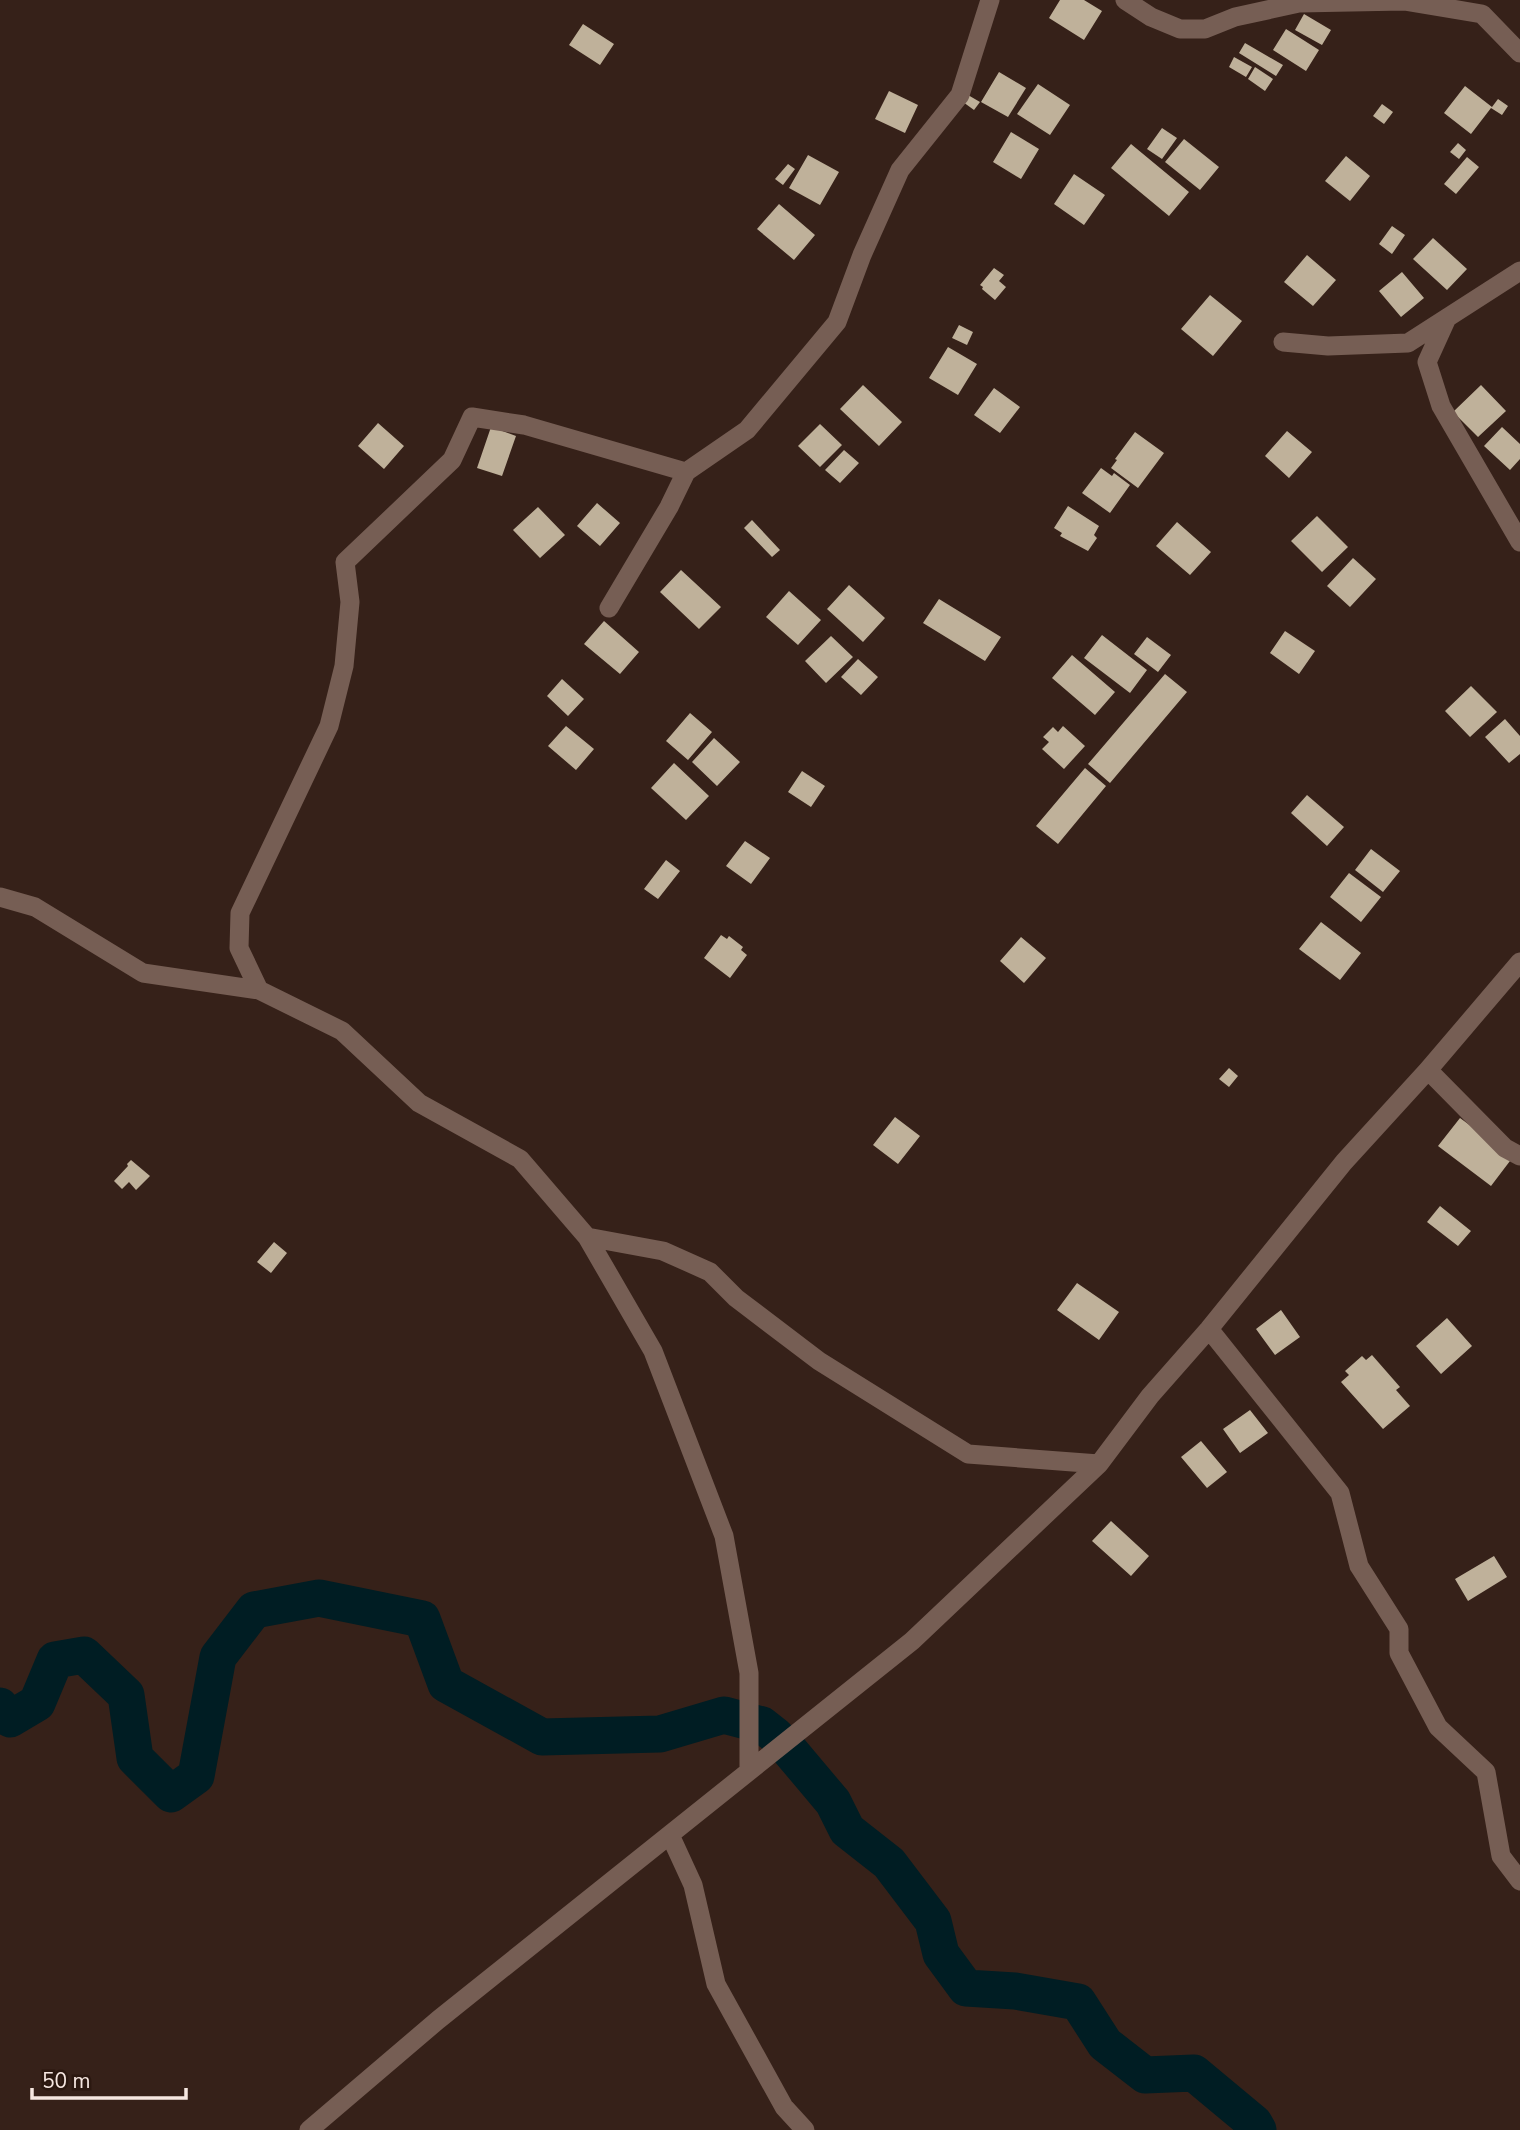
<svg xmlns="http://www.w3.org/2000/svg" width="1520" height="2130" font-family="'Nunito Sans',sans-serif">
<rect width="100%" height="100%" fill="#362119"/>
<g fill="none" stroke-linecap="round" stroke-linejoin="round">
<path stroke="#001d23" stroke-width="37" d="M0,1706L10,1719L37,1703L55,1660L84,1655L126,1695L135,1758L171,1794L196,1776L218,1657L254,1610L319,1598L422,1619L446,1684L542,1737L660,1734L724,1715L762,1725L776,1736
M790,1751L833,1802L847,1830L889,1863L933,1921L941,1954L966,1988L1015,1991L1078,2002L1105,2044L1145,2075L1194,2073L1254,2123L1258,2130"/>
</g>
<path fill="#bfb19a" d="M1060,0H1084L1102,11L1084,40L1049,18Z
M1304,14L1331,30L1322,45L1295,30Z
M583,24L614,44L600,65L569,45Z
M1286,29L1319,50L1306,71L1273,50Z
M1245,43L1283,65L1276,76L1239,53Z
M1234,57L1252,67L1246,77L1229,67Z
M1255,67L1273,79L1265,91L1248,79Z
M999,72L1026,88L1008,117L981,102Z
M1038,84L1070,105L1050,135L1017,114Z
M1465,86L1492,107L1498,99L1508,106L1502,115L1491,108L1471,134L1444,113Z
M889,91L918,105L905,133L875,119Z
M968,95L980,102L974,110L963,102Z
M1382,104L1393,112L1384,124L1373,116Z
M1162,128L1177,138L1162,159L1147,149Z
M1011,132L1039,149L1021,179L993,162Z
M1184,139L1219,167L1200,190L1165,162Z
M1458,143L1466,150L1459,159L1450,152Z
M1131,144L1189,192L1169,216L1111,168Z
M808,155L839,172L820,205L789,188Z
M1346,156L1370,176L1350,201L1325,181Z
M1467,157L1479,167L1456,194L1444,184Z
M788,164L795,169L783,185L775,179Z
M1074,174L1105,195L1084,225L1054,204Z
M779,204L815,235L794,260L757,229Z
M1392,226L1405,235L1392,254L1379,244Z
M1433,238L1467,269L1447,290L1413,259Z
M1307,255L1336,280L1313,306L1284,282Z
M994,268L1004,275L999,281L1006,287L995,300L982,289L983,287L980,285Z
M1402,272L1424,298L1401,317L1379,291Z
M1210,295L1242,321L1213,356L1181,329Z
M959,325L973,332L967,345L952,338Z
M948,347L977,364L958,395L929,378Z
M863,385L902,422L879,446L840,409Z
M1481,385L1506,411L1478,437L1453,412Z
M994,388L1020,407L1000,433L974,415Z
M378,423L404,446L384,469L358,446Z
M820,424L842,445L820,467L798,446Z
M491,427L516,436L502,476L477,468Z
M1502,427L1520,444V459L1510,470L1484,446Z
M1287,431L1312,452L1289,478L1265,456Z
M1135,432L1164,453L1138,488L1111,468L1117,460L1115,459Z
M844,450L859,463L840,483L825,470Z
M1101,468L1112,476L1114,473L1130,485L1110,513L1082,493Z
M597,503L620,523L600,546L577,526Z
M1068,506L1099,526L1094,535L1097,538L1088,551L1060,536L1062,533L1054,528Z
M538,507L565,535L540,558L513,530Z
M1317,516L1348,547L1322,572L1291,541Z
M752,520L780,550L772,557L744,528Z
M1177,522L1211,552L1190,575L1156,546Z
M1353,558L1376,579L1350,607L1327,586Z
M681,570L721,607L699,629L660,592Z
M849,585L885,618L863,642L827,609Z
M789,591L821,620L798,645L766,617Z
M939,599L1001,637L985,661L923,623Z
M604,621L639,652L620,674L584,644Z
M1285,631L1315,651L1299,674L1270,653Z
M1102,635L1147,670L1130,693L1084,658Z
M831,636L853,657L826,683L805,661Z
M1147,637L1171,655L1158,672L1134,654Z
M1072,655L1115,692L1095,715L1052,678Z
M858,659L878,677L861,695L841,677Z
M1165,674L1187,692L1110,783L1088,764Z
M562,679L584,699L568,716L547,696Z
M1471,686L1497,712L1470,737L1445,711Z
M690,713L712,732L688,760L666,741Z
M1505,719L1520,736V754L1509,763L1485,737Z
M566,726L594,749L576,770L548,746Z
M1063,726L1085,746L1064,769L1042,749L1049,742L1043,737L1053,727L1058,732Z
M714,738L740,762L717,786L692,762Z
M674,763L709,796L686,820L651,788Z
M1085,768L1106,786L1058,844L1036,826Z
M802,771L825,786L811,807L788,792Z
M1307,795L1344,827L1327,846L1291,813Z
M745,841L770,858L751,884L726,866Z
M1371,849L1400,871L1383,892L1355,870Z
M666,860L680,871L658,899L644,889Z
M1349,873L1381,897L1361,922L1330,897Z
M1321,922L1361,953L1340,980L1299,949Z
M721,935L727,939L729,936L743,947L741,950L747,955L730,978L704,958Z
M1021,937L1046,958L1024,983L1000,961Z
M1229,1068L1238,1076L1229,1087L1219,1079Z
M895,1117L920,1136L898,1164L873,1145Z
M1460,1118L1513,1157L1491,1186L1438,1146Z
M131,1160L150,1176L136,1190L129,1182L122,1189L114,1181L128,1166L127,1164Z
M1440,1206L1471,1231L1458,1246L1427,1222Z
M274,1242L287,1253L271,1273L257,1262Z
M1077,1283L1119,1312L1099,1340L1057,1310Z
M1281,1310L1300,1337L1275,1355L1256,1329Z
M1447,1318L1472,1346L1441,1374L1416,1346Z
M1372,1355L1400,1387L1396,1390L1410,1406L1383,1429L1341,1382L1349,1375L1345,1371L1362,1356L1366,1360Z
M1250,1410L1268,1433L1240,1453L1223,1429Z
M1201,1441L1227,1472L1207,1488L1181,1457Z
M1111,1521L1149,1556L1131,1576L1092,1541Z
M1494,1556L1507,1577L1468,1601L1455,1579Z"/>
<g fill="none" stroke-linecap="round" stroke-linejoin="round">
<path stroke="#765e54" stroke-width="19" d="M1125,0L1151,17L1180,29H1205L1235,17L1299,3L1404,1L1482,14L1520,53
M1447,318L1427,362L1441,406L1520,542
M1283,342L1328,346L1408,343L1520,271
M609,608L669,507L686,472L747,430L837,322L862,255L900,170L960,95L990,0
M0,897L35,907L143,973L259,990L342,1031L419,1103L520,1159L587,1237L663,1251L710,1272L736,1298L819,1361L968,1454L1099,1464
M259,990L239,948L240,913L329,726L344,666L350,602L345,562L452,460L472,417L524,425L686,472
M1428,1070L1505,1148L1520,1156
M587,1237L653,1351L724,1536L749,1673V1771
M1209,1329L1340,1493L1359,1566L1399,1629V1653L1438,1727L1486,1772L1501,1856L1520,1881
M670,1835L693,1885L716,1984L784,2107L805,2130
M309,2130L438,2020L912,1641L1099,1464L1150,1396L1209,1329L1344,1162L1428,1070L1520,962"/>
</g>
<path d="M32 2088v10h154v-10" fill="none" stroke="#f6e7e1" stroke-width="3.5"/>
<text x="42" y="2088" font-size="21" fill="#f6e7e1" stroke="#2b1810" stroke-width="5" paint-order="stroke">50 m</text>
</svg>
